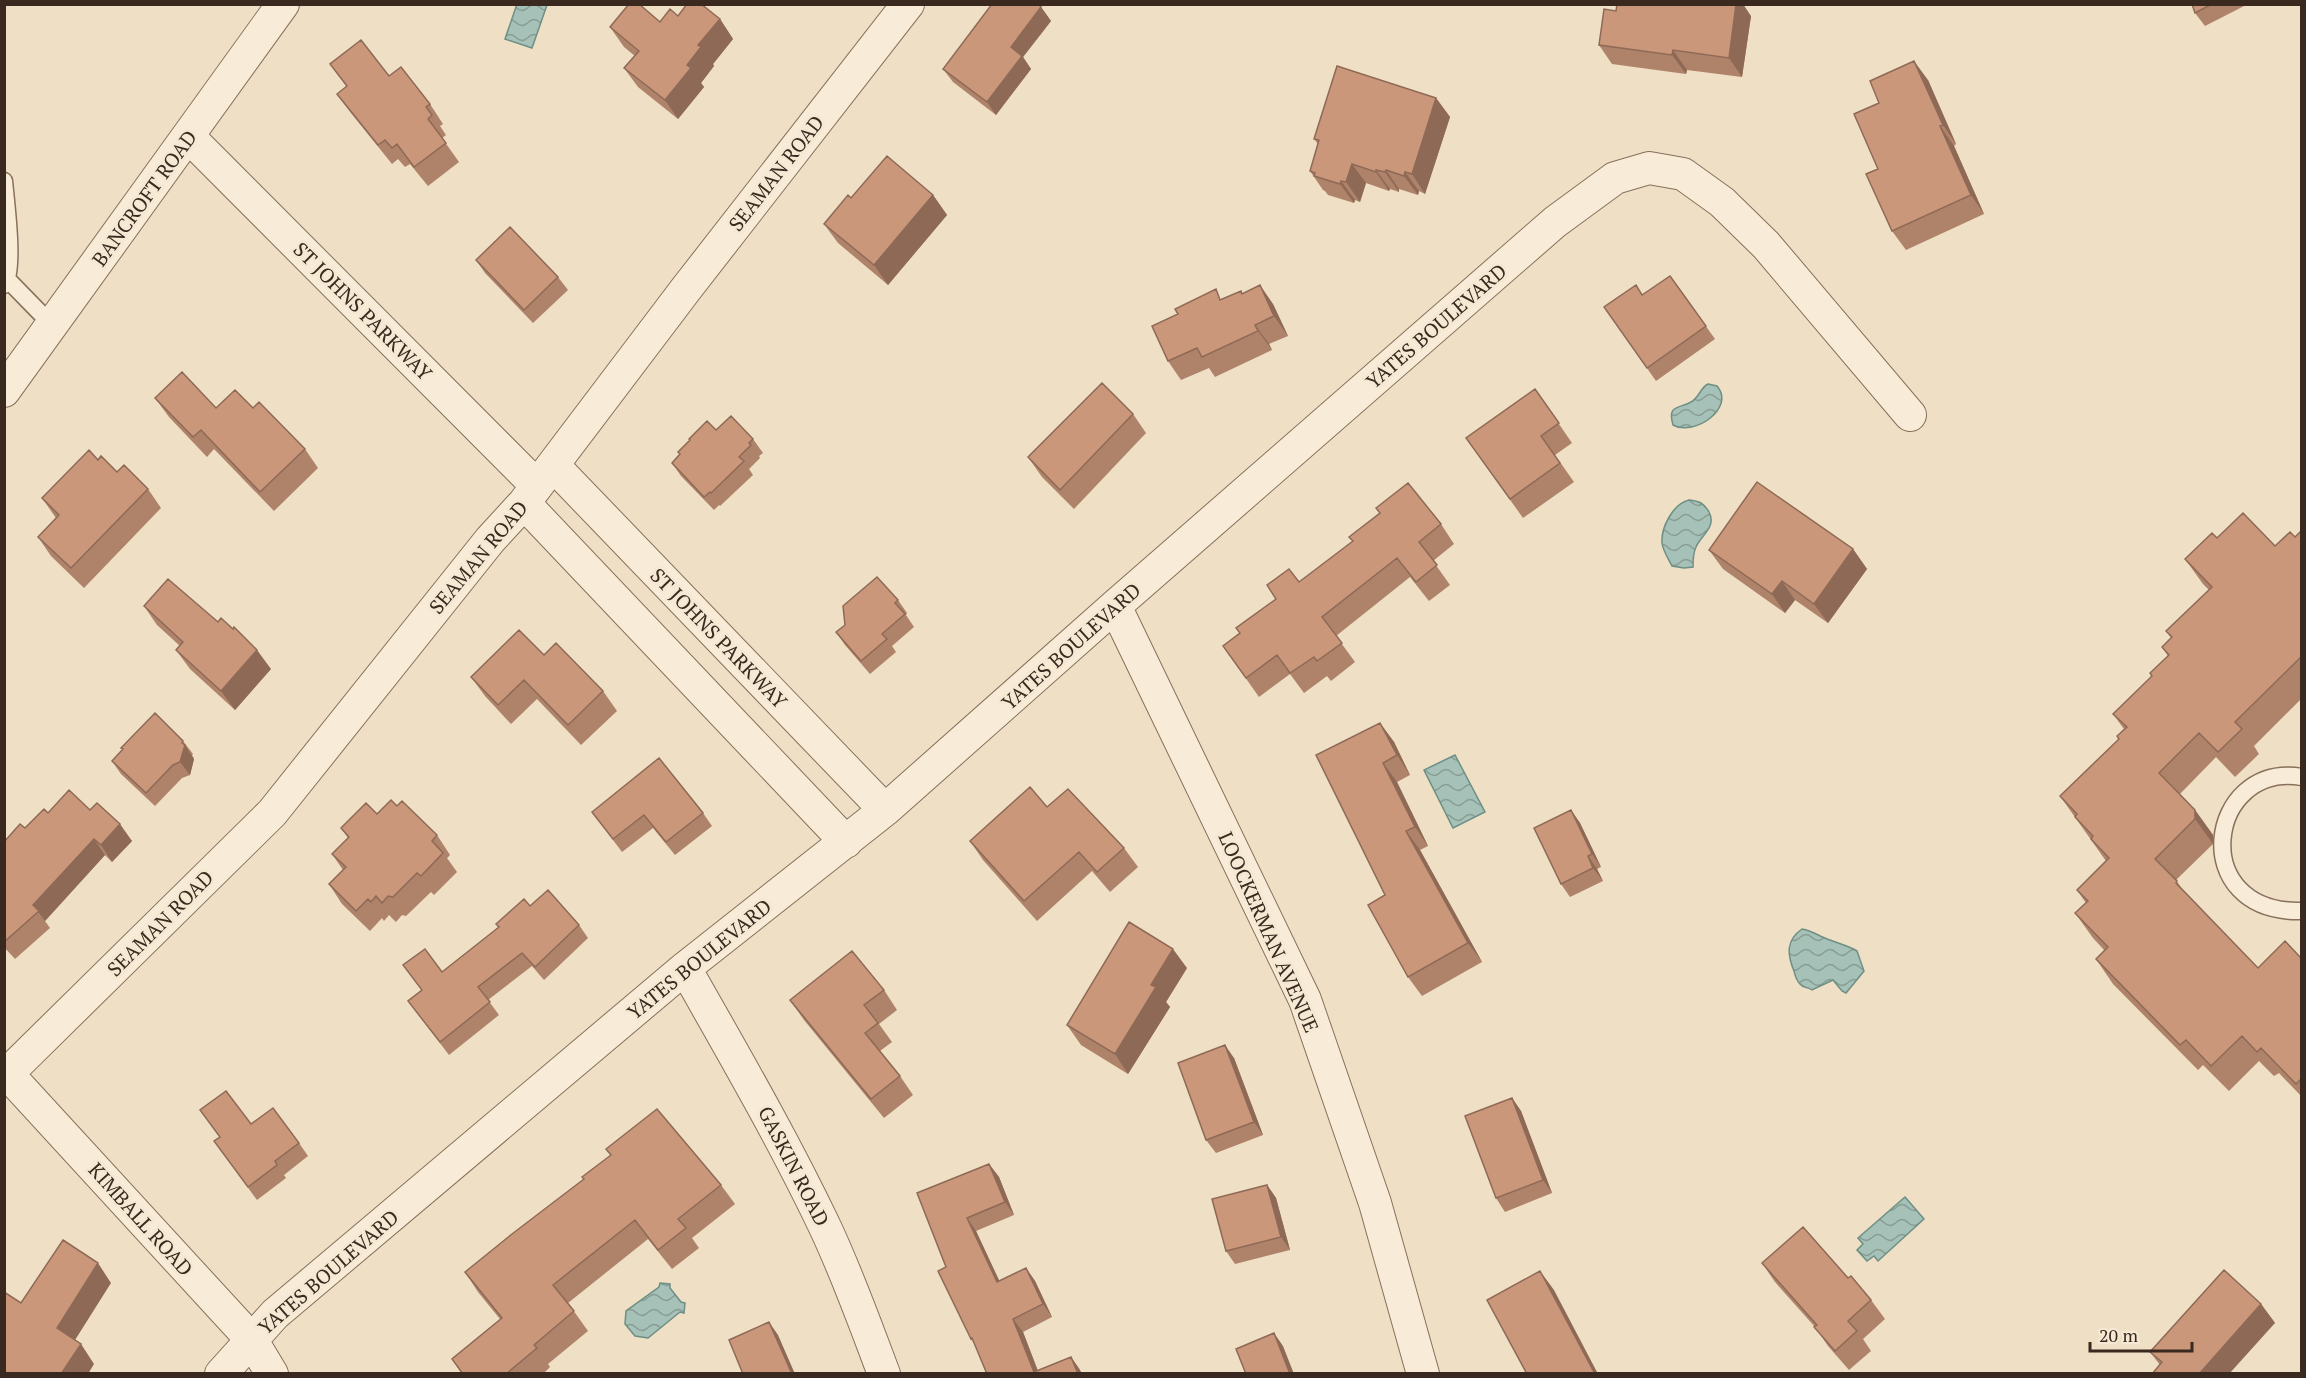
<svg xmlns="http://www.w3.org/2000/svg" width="2306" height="1378" font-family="'PT Serif',serif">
<defs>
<pattern id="water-waves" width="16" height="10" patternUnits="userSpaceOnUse" patternTransform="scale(1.5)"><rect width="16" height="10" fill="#a6c1b7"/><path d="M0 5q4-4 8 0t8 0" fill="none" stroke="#889d94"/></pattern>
</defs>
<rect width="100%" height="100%" fill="#eedfc5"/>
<path fill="url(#water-waves)" stroke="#6d8f84" stroke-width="1.5" d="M517,4L547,5L532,48L505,39Z
M1708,384L1717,386C1736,408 1694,437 1673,425C1667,404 1679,409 1691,402C1699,398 1700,388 1708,384Z
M1689,500C1699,501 1704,503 1709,512C1717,527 1701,535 1696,547C1693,553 1693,560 1693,567L1684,568L1672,566C1668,558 1663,551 1662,543C1661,527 1673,504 1689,500Z
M1455,755L1485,812L1453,828L1424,770Z
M1802,929C1813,931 1820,937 1830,940C1840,944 1849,946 1857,951L1864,971L1846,993L1842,991L1833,980L1812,990C1808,987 1803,988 1800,984C1796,980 1795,975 1794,971C1787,954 1786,940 1802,929Z
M1905,1197L1924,1219L1878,1261L1874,1256L1867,1261L1857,1250L1863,1244L1858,1238Z
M660,1283L670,1284V1288L681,1302L685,1303L684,1313L680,1312L648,1338L635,1336L625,1324L626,1311L659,1287Z"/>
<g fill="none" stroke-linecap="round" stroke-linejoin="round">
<g stroke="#88705b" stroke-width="19">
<path id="service" d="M4,181C6,203 15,270 4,285
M4,280H8L52,325
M2302,777C2207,761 2185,914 2302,911"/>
</g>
<g stroke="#88705b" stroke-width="34">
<path id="minor" d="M188,136L537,486
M4,391L283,4
M553,465L885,810
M524,503L846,842
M1115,606L1305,1000L1375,1203L1423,1374
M685,968C733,1053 782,1137 824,1225C847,1273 865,1324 884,1374
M4,1070L251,1339L272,1374
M8,1073L272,813L490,540L524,503L686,289L908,4
M221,1374L275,1314L685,968L885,810L1115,606L1555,222L1615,178L1649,168L1683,174L1722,202L1766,245L1910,415"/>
</g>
<use href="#service" stroke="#f8ecd8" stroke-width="16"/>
<use href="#minor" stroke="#f8ecd8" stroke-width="32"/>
</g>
<path fill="#af826a" d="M2192,4H2248L2205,26L2195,13Z
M1041,7L1051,21L1023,57L1031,69L996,115L953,82L943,69Z
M1616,11L1751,16L1742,77L1687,70L1686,74L1612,64L1599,45Z
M678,16L720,19L733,39L713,64L714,66L701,83L704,87L678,119L638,87L624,68L635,56L624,47L610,27L660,22Z
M330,64L389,76L430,104L443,124L440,126L446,135L442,138L459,162L428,186L410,164L405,167L398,159L392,164L351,113L337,94L347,87Z
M1928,80L1956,144L1954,146L1984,214L1906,250L1892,231L1878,169Z
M1436,98L1450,117L1425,194L1419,191L1418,195L1399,189V192L1390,189L1389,191L1366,183L1360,202L1355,200L1354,203L1328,195L1325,191L1323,190L1310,171L1318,144L1314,139Z
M933,195L947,215L888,285L838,243L824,224L851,198Z
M476,260L558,277L568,290L533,323L485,273Z
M1670,276L1715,339L1656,381L1604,307L1643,295Z
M1243,293L1273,304L1288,336L1269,344L1272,350L1215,377L1209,368L1181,380L1168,361L1222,299Z
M1535,389L1572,443L1555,455L1574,482L1523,518L1466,438Z
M155,398L216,408H253L305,449L318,468L274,511L214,449L207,457L169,417Z
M1133,414L1146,433L1074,509L1042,477L1028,457Z
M716,430L753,439L763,453L759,456L760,458L749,469L753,475L720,506L719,505L714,510L681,476L672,463L680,455L678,452L690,440Z
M98,460L148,489L161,508L84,588L51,556L38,537L56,518L42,498Z
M1441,524L1454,544L1433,561L1450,585L1429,601L1410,577L1336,636L1355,662L1331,681L1327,676L1304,693L1290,674L1259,697L1223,646L1240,633L1299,582Z
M2301,531V699L2254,746L2259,754L2235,777L2216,757L2180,794L2195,810L2213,835V844L2176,880L2184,892L2258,968L2301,958V1096L2279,1073L2274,1076L2259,1061L2229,1091L2203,1065L2198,1070L2113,984L2096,959L2105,951L2093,938L2075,913L2086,903L2077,890L2106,861L2060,796L2119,739L2117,736L2124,729L2113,714L2152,676L2150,673L2168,656L2162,647L2171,638L2166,631L2209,590L2203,584L2185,559L2217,538L2275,546L2295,537Z
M1853,549L1867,569L1828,623L1795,600L1785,613L1723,569L1709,550Z
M898,600L907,613L906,615L914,627L892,646L896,652L870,674L845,645L836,632Z
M144,606L271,669L235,710L190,669L176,650L180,646L157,625Z
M544,655L603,691L617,711L581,745L537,699L511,724L485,696L471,677Z
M1380,723L1394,742L1410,775L1397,782L1428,846L1420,850L1482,962L1422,996L1408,977L1385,895Z
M183,741L193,754L192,755L194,759L190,775L182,778L155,806L121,774L112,761Z
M397,806L437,835L450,855L447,858L457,872L434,895L431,892L406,916L402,915L396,922L389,915L384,921L382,918L370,931L342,904L329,884L343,870L332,854L348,838L341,828Z
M1047,807L1124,848L1138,867L1110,892L1092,871L1037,921L983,860L970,841Z
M90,810L132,841L112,862L105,855L45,921L50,928L15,959L4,947V842L25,828Z
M1571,810L1580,823L1601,867L1597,869L1603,881L1570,897L1561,884Z
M592,812L703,813L712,826L675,855L653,828L622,852Z
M530,906L579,925L588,938L544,980L532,966L488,1000L499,1015L449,1055L408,1001L422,990L403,965L442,972L499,928L496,924Z
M1187,968L1166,1002L1170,1007L1128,1074L1081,1045L1067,1025Z
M884,990L897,1010L879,1024L892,1042L880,1051L900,1076L913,1095L884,1118L804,1020L790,1000Z
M1234,1058L1263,1135L1216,1153L1206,1140Z
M1512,1098L1521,1111L1552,1193L1505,1212L1496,1198Z
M251,1124L299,1143L308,1156L284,1175L286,1178L257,1200L214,1141Z
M989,1164L999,1177L1014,1215L976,1231L999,1281L1026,1268L1035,1281L1052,1317L1023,1332L1038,1371L1071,1357L1080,1370L987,1374L976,1346L971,1339L946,1267Z
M582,1177L721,1185L735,1204L692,1238L699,1248L672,1269L648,1239L568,1303L588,1331L548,1364L550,1367L543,1374H462L452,1359L500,1319L478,1292L465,1272L584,1179Z
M1267,1185L1276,1198L1290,1250L1235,1264L1226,1251Z
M1762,1263L1848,1278L1871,1300L1885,1319L1863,1339L1871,1351L1849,1370L1828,1346L1815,1327L1775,1282Z
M2261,1304L2275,1323L2160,1365L2150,1352Z"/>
<path fill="#8e6a56" d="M1736,4H1743L1751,16L1742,77L1729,58Z
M1041,7L1051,21L1023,57L1031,69L996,115L987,102L1011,47Z
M720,19L733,39L713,64L714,66L701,83L704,87L678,119L665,100L698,45Z
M1673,50L1687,70L1686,74L1672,55Z
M1914,61L1928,80L1956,144L1943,125Z
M1436,98L1450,117L1425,194L1412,174Z
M1940,126L1954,146L1984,214L1971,195Z
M1352,164L1366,183L1360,202L1346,182Z
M1376,170L1390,189L1389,191L1376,172Z
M1386,170L1399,189V192L1385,172Z
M1405,172L1419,191L1418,195L1404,176Z
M1341,181L1355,200L1354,203L1340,184Z
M933,195L947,215L888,285L874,265Z
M1260,285L1273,304L1288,336L1274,316Z
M1255,325L1269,344L1272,350L1258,331Z
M1853,549L1867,569L1828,623L1814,604Z
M1782,581L1795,600L1785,613L1772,594Z
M257,650L271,669L235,710L221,691Z
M1380,723L1394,742L1410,775L1397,755Z
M185,745L194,759L190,775L180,762Z
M1383,763L1397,782L1428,846L1415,827Z
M1571,810L1580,823L1601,867L1592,854Z
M2195,810L2213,835V844L2195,819Z
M120,824L132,841L112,862L101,845Z
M1406,831L1420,850L1482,962L1468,943Z
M94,839L105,855L45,921L33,905Z
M1588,856L1597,869L1603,881L1593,868Z
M1173,949L1187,968L1166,1002L1170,1007L1128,1074L1115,1054L1151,985Z
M1225,1045L1234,1058L1263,1135L1254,1122Z
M1512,1098L1521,1111L1552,1193L1543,1180Z
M989,1164L999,1177L1014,1215L1005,1202Z
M1267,1185L1276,1198L1290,1250L1281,1237Z
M967,1218L976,1231L1006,1295L997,1282Z
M98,1263L111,1283L70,1348L57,1328Z
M1026,1268L1035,1281L1052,1317L1043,1304Z
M1540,1271L1554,1290L1598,1374H1595Z
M2261,1304L2275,1323L2229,1374H2199Z
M1013,1319L1023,1332L1039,1374H1035Z
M769,1322L778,1335L795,1374H792Z
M1274,1333L1283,1346L1294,1374H1290Z
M81,1344L94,1364L88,1374H61Z
M1071,1357L1080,1370L1082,1374H1078Z"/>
<path fill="#cb977b" stroke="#8e6a56" stroke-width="1.5" d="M629,4H639L660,22L670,9L678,16L687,4H701L720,19L698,45L701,47L687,65L691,68L665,100L624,68L639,51L610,27Z
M992,4H1038L1041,7L1011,47L1022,56L987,102L943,69Z
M1617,4H1736L1729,58L1673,50L1672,55L1599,45L1604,9L1616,11Z
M2192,4H2212L2195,13Z
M361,40L389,76L401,67L430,104L426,107L432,115L428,119L446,143L414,167L397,144L392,148L385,140L378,145L337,94L347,86L330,64Z
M1914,61L1943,125L1940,126L1971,195L1892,231L1866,174L1878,169L1854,114L1879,103L1870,81Z
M1337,66L1436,98L1412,174L1405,172L1404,176L1386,170L1385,172L1376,170V172L1352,164L1346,182L1341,181L1340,184L1314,176L1315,173L1310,171L1319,140L1314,139Z
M887,156L933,195L874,265L824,224L848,195L851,198Z
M510,227L558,277L524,310L476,260Z
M1670,276L1706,326L1647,368L1604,307L1636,285L1642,295Z
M1260,285L1274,316L1255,325L1258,331L1202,357L1197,348L1168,361L1152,326L1178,314L1175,309L1216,289L1220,300L1241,291L1242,294Z
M182,372L216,408L235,390L253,408L259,402L305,449L260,492L201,430L193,437L155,398Z
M1102,383L1133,414L1060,490L1028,457Z
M1535,389L1559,423L1541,436L1560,463L1510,499L1466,438Z
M731,416L753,439L749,443L751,445L739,457L744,461L711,493L710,492L704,497L672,463L680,454L678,452L690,440L689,439L707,421L716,430Z
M89,450L98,460L101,456L117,472L124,465L148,489L71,568L38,537L59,515L42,498Z
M1757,482L1853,549L1814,604L1782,581L1772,594L1709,550Z
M1408,483L1441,524L1419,542L1437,565L1416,582L1397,558L1322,617L1342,643L1317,661L1314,657L1290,673L1277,655L1246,678L1223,646L1240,633L1236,628L1276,599L1267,585L1289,569L1299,582L1353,541L1349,537L1380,513L1376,508Z
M2243,513L2275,546L2290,532L2295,537L2301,531V657L2235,722L2242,729L2218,752L2199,733L2159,773L2195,810V819L2155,859L2177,881L2176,883L2258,968L2285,941L2301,958V1079L2296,1084L2261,1048L2257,1052L2242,1036L2211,1066L2186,1040L2180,1045L2096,959L2108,947L2075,913L2088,901L2077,890L2109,858L2091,839L2093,836L2075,817L2077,814L2060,796L2119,739L2117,736L2127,727L2113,714L2152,676L2150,673L2169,655L2162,647L2172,637L2166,631L2212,587L2185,559L2212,533L2217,538Z
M877,577L898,600L895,603L905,614L882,634L887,639L861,661L836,632L845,625L843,606Z
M168,579L218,622L221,618L233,629L234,627L257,650L221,691L176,650L183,642L144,606Z
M519,630L544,655L556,643L603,691L568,725L524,680L498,705L471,677Z
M155,713L183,741L182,743L185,745L180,762L173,765L146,793L112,761L123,749L121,748Z
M1380,723L1397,755L1383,763L1415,827L1406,831L1468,943L1408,977L1368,905L1385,895L1316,755Z
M659,758L703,813L666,842L644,815L613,839L592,812Z
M1030,787L1047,807L1068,789L1124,848L1097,872L1079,852L1024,901L970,841Z
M69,790L90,810L97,803L120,824L101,845L94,839L33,905L39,911L4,942V842L20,824L25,828L44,809L48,813Z
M391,800L397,806L402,801L437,835L432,841L443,853L421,876L417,873L393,897L388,896L382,903L376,896L371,902L368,899L356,911L329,884L346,867L332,854L349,837L341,828L366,803L377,814Z
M1571,810L1592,854L1588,856L1593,868L1561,884L1534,828Z
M548,890L579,925L535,967L522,953L478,987L490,1002L440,1042L408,1001L422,990L403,965L425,949L442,972L499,927L496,924L524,899L530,906Z
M1129,922L1173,949L1151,985L1156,987L1115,1054L1067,1025Z
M852,951L884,990L864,1005L878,1023L865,1033L900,1076L871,1099L790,1000Z
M1225,1045L1254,1122L1206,1140L1178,1063Z
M226,1091L251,1124L273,1108L299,1143L275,1161L277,1165L248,1187L214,1141L220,1137L200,1110Z
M1512,1098L1543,1180L1496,1198L1465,1116Z
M657,1109L721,1185L678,1219L686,1228L658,1250L635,1220L553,1285L574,1311L534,1345L537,1348L506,1374H463L452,1359L502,1318L465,1272L512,1234L584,1179L582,1177L611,1155L606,1149Z
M989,1164L1005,1202L967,1218L997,1282L1026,1268L1043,1304L1013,1319L1034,1372L1071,1357L1078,1374H987L972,1338L971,1339L938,1271L946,1267L917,1193Z
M1267,1185L1281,1237L1226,1251L1212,1199Z
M1803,1227L1848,1278L1851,1276L1871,1300L1848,1321L1857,1331L1835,1351L1814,1327L1817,1325L1762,1263Z
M63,1240L98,1263L57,1328L81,1344L61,1374H4V1292L21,1303Z
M2224,1270L2261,1304L2199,1374H2152L2162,1362L2150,1352Z
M1540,1271L1595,1374H1527L1487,1300Z
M769,1322L792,1374H743L729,1340Z
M1274,1333L1290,1374H1246L1236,1349Z"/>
<g text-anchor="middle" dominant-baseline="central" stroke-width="6" stroke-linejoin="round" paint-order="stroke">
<g font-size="20" fill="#39291f" stroke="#f5e9d4">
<text transform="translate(776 173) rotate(-52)">SEAMAN ROAD</text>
<text transform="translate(144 198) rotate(-54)">BANCROFT ROAD</text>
<text transform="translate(363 311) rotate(45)">ST JOHNS PARKWAY</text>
<text transform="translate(1436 326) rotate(-41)">YATES BOULEVARD</text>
<text transform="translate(478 557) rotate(-50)">SEAMAN ROAD</text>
<text transform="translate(719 638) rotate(46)">ST JOHNS PARKWAY</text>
<text transform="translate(1071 646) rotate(-42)">YATES BOULEVARD</text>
<text transform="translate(160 923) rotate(-45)">SEAMAN ROAD</text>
<text transform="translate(1269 932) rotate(66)">LOOCKERMAN AVENUE</text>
<text transform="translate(699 959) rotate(-39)">YATES BOULEVARD</text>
<text transform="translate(794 1166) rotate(63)">GASKIN ROAD</text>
<text transform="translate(141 1219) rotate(48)">KIMBALL ROAD</text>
<text transform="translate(328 1272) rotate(-41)">YATES BOULEVARD</text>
</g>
</g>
<rect width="2306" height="1378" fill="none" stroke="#39291f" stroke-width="12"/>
<path d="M2090 1342v9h102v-9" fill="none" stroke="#39291f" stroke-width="3"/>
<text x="2099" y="1342" font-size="18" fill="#39291f" stroke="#f5e9d4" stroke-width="4.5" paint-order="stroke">20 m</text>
</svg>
